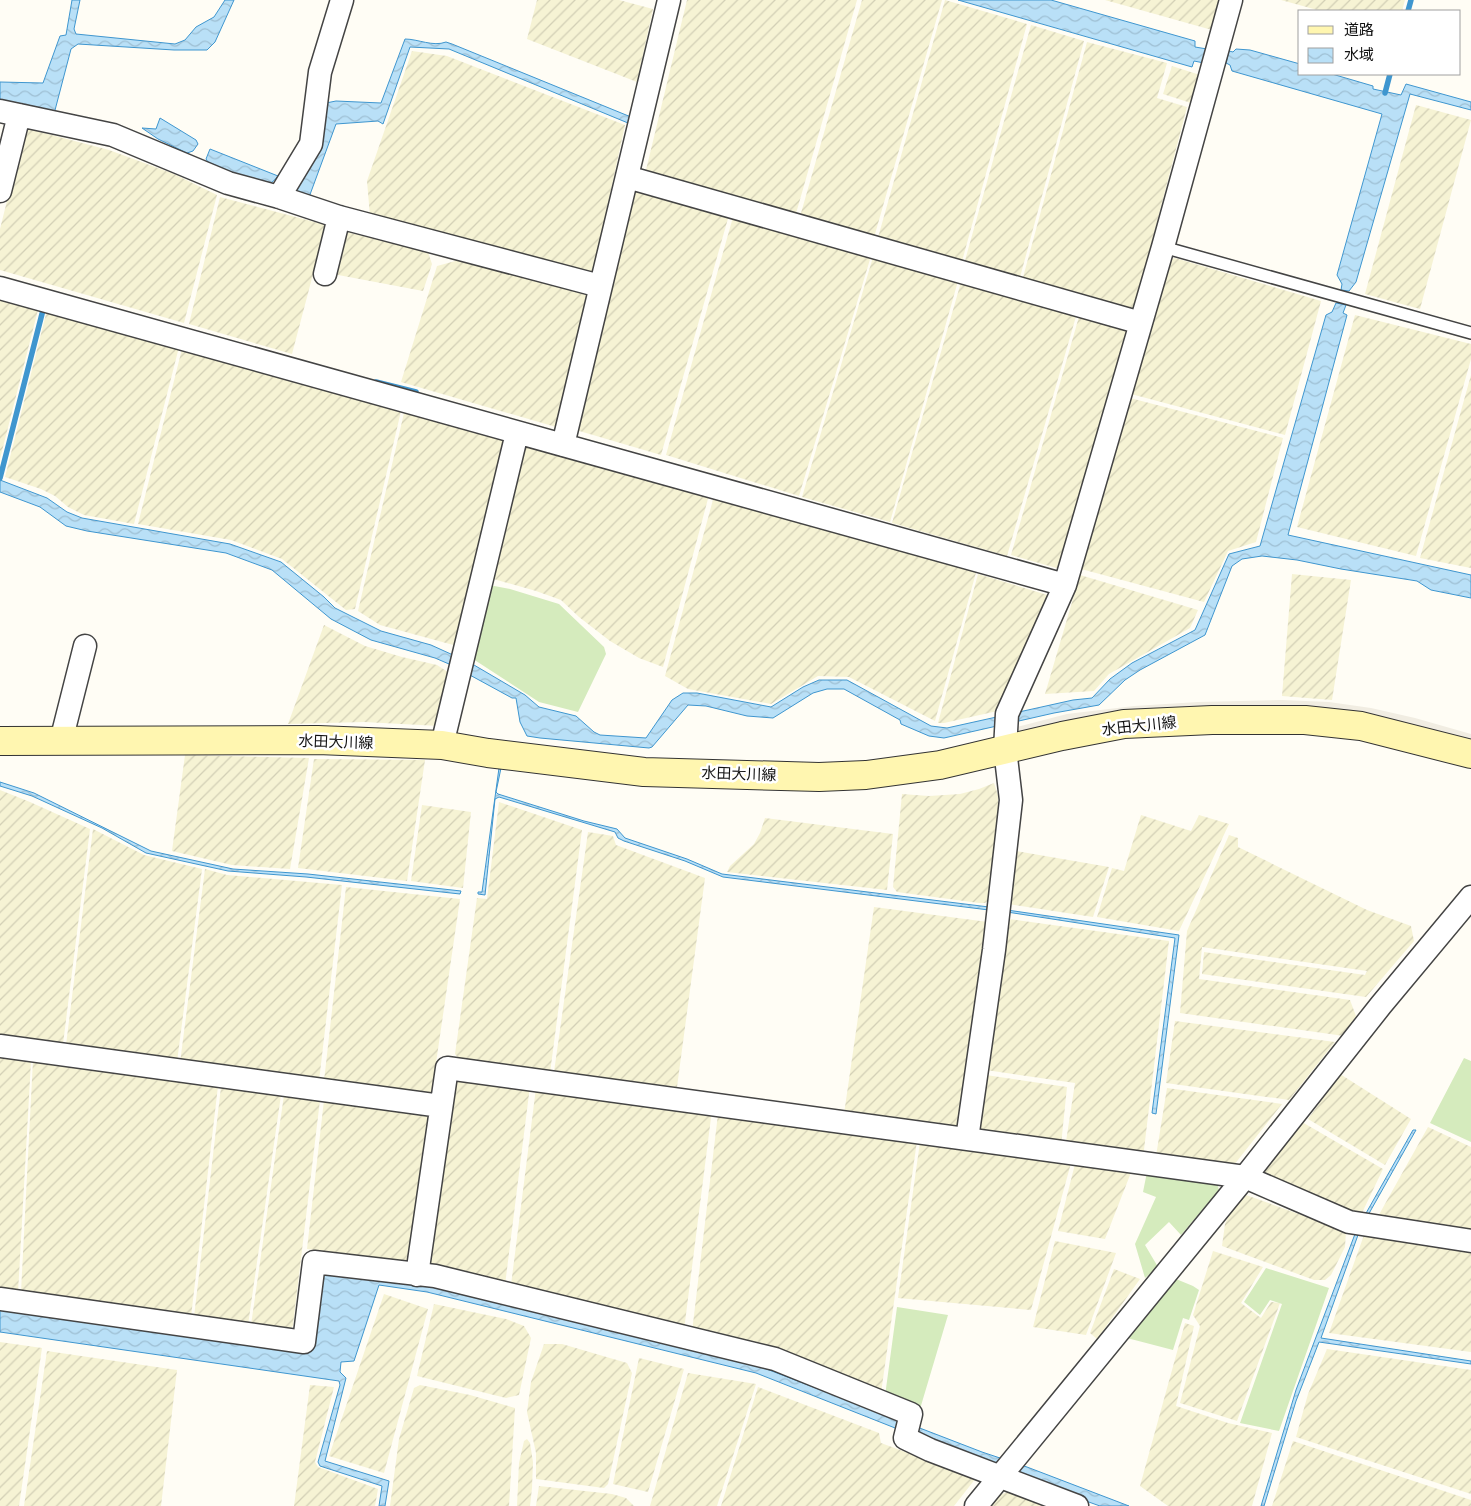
<svg xmlns="http://www.w3.org/2000/svg" width="1471" height="1506" font-family="'Crimson Pro','Noto Sans JP',serif">
<defs>
<pattern id="farmland-furrows" width="10" height="10" patternUnits="userSpaceOnUse" patternTransform="scale(1.25)"><rect width="10" height="10" fill="#f6f3d4"/><path d="M-1 1l2-2M0 10L10 0M9 11l2-2" fill="none" stroke="#d2cfb5"/></pattern>
<pattern id="water-waves" width="16" height="10" patternUnits="userSpaceOnUse" patternTransform="scale(1.25)"><rect width="16" height="10" fill="#b9e0f7"/><path d="M0 5q4-4 8 0t8 0" fill="none" stroke="#9ebfd3"/></pattern>
</defs>
<rect width="100%" height="100%" fill="#fffdf5"/>
<path fill="url(#farmland-furrows)" d="M537,0H619L653,9L637,82L527,39Z
M687,0H857L795,217L652,174L646,170Z
M862,0H942L873,241L799,220Z
M945,0L1027,24L961,265L877,241Z
M1105,0H1220L1212,30Z
M1281,0H1405L1402,11H1321Z
M1031,25L1084,41L1019,281L964,264Z
M1087,42L1167,63L1157,98L1187,107L1134,310L1022,281Z
M412,51L447,56L625,125L593,273L585,274L370,216L367,181Z
M1172,66L1200,75L1191,103L1163,94Z
M1416,105L1471,120L1420,309L1365,294Z
M25,128L109,150L174,174L217,195L184,323L0,270V229Z
M638,191L729,215L661,455L576,430L630,193Z
M220,197L326,225L292,354L189,324Z
M733,217L871,256L799,496L666,455Z
M342,231L428,252L432,264L423,291L333,274Z
M873,257L958,281L890,522L802,497Z
M1175,258L1321,301L1285,435L1131,394L1168,260Z
M459,260L587,295L556,427L401,382L437,266Z
M961,282L1077,313L1007,556L892,523Z
M0,296L39,306L0,459Z
M47,310L179,347L134,524L84,515L68,507L55,496L41,489L5,477Z
M1080,313L1126,325L1129,332L1060,569L1011,555Z
M1355,315L1471,344V359L1416,556L1297,527Z
M182,349L401,411L355,609L346,610L282,559L231,540L138,524Z
M1471,375V568L1420,558Z
M1130,398L1283,438L1256,542L1228,551L1204,602L1081,569Z
M404,413L505,438L457,646L380,625L358,611Z
M525,443L709,495L663,667L639,658L610,641L579,617L561,600L536,591L490,578Z
M714,496L977,569L935,721L849,677L818,676L771,704L688,689L665,676Z
M978,574L1054,597L1002,710L944,723H938Z
M1292,574L1351,580L1332,700L1282,696Z
M1080,575L1198,610L1190,628L1109,674L1094,691L1045,694Z
M324,625L365,646L402,657L437,665L451,674L439,726L364,722L288,724Z
M185,755L309,758L290,869L232,865L172,851Z
M314,759L425,760L407,881L298,868Z
M994,783L998,795V824L989,900L985,903H979L897,892L893,887L902,794L929,796L960,794L979,789Z
M0,790L30,802L90,829L63,1044L0,1036Z
M499,802L582,830L550,1073L460,1060L455,1054L477,898L487,899Z
M422,805L471,812L463,888L411,881Z
M1141,815L1191,831L1199,815L1229,824L1179,931L1097,917L1112,868L1124,871Z
M765,818L893,834L887,890L727,872L730,866L754,844L760,833Z
M93,829L144,855L202,869L177,1062L66,1045Z
M588,832L613,836L616,845L705,878L677,1087L554,1072Z
M1229,835L1238,838V847L1367,910L1411,926L1414,941L1366,997L1202,974L1204,952L1365,975L1367,971L1202,947L1199,979L1350,1000L1356,1016L1344,1036L1180,1013L1187,931Z
M1016,851L1109,867L1093,917L1008,904Z
M205,869L227,875L342,885L319,1081L180,1063Z
M346,887L460,899L431,1097L324,1081Z
M874,907L988,922L960,1127L955,1130L844,1114Z
M1009,919L1169,941L1143,1158L1065,1148L1075,1083L986,1070Z
M1175,1021L1335,1042L1289,1100L1166,1083Z
M0,1056L31,1061L18,1293L0,1290Z
M33,1060L218,1086L191,1317L21,1292Z
M1340,1074L1411,1119L1385,1165L1308,1119Z
M986,1075L1067,1087L1061,1145L977,1133Z
M457,1076L530,1086L505,1285L431,1266L428,1260L450,1087H456Z
M221,1087L281,1095L248,1325L194,1317Z
M536,1088L712,1110L684,1330L511,1285Z
M1167,1088L1282,1104L1230,1170L1156,1156Z
M284,1095L320,1100L293,1325L290,1330L251,1325Z
M324,1100L430,1114L411,1260L404,1261L307,1249Z
M718,1114L917,1141L881,1393L692,1332Z
M1302,1122L1383,1169L1361,1215L1261,1175Z
M1428,1127L1471,1147V1236L1376,1220Z
M920,1142L1071,1163L1031,1310L898,1298Z
M1075,1164L1132,1170L1105,1239L1058,1231Z
M1246,1195L1346,1231L1345,1247L1331,1275L1325,1280H1314L1222,1246L1225,1224L1232,1208Z
M1364,1235L1471,1253V1352L1329,1333Z
M1055,1241L1116,1253L1086,1335L1033,1327Z
M1213,1251L1263,1267L1241,1303L1261,1318L1271,1302L1280,1303L1237,1421L1180,1403L1200,1326L1193,1315Z
M1114,1269L1140,1279L1097,1339L1090,1333Z
M384,1294L428,1309L384,1473L329,1456Z
M434,1304L506,1319L524,1326L531,1338L519,1395L506,1398L417,1376Z
M1185,1323L1194,1326L1176,1406L1228,1423L1272,1433L1252,1506H1168L1140,1486Z
M0,1342L42,1348L19,1506H0Z
M544,1344H562L627,1363L632,1373L608,1484L604,1488L536,1479V1453L527,1412L531,1382Z
M1327,1349L1471,1370V1494L1296,1437L1308,1394Z
M47,1351L177,1370L161,1506H24Z
M639,1358L684,1369L648,1492L613,1484Z
M688,1373L756,1384L717,1506H650Z
M310,1385L334,1387L315,1462L318,1467L378,1489L375,1506H294Z
M420,1385L470,1395L515,1408L509,1506H390L399,1439L414,1388Z
M758,1387L879,1433L881,1443L976,1478L954,1506H721Z
M527,1439L530,1443L533,1462L532,1488L530,1506H517L519,1463L524,1441Z
M1293,1441L1471,1500V1506H1272Z
M539,1486L612,1494L626,1498L634,1506H536Z
M1010,1491L1047,1506H990L997,1496Z"/>
<path fill="#d5ebbd" d="M489,585L510,589L559,604L604,647L606,654L578,712L539,702L470,657Z
M1464,1058L1471,1061V1142L1430,1123Z
M1147,1172L1217,1183L1219,1190L1181,1235L1169,1222L1145,1245L1158,1267L1145,1278L1135,1244L1156,1197L1143,1192Z
M1266,1268L1329,1288L1279,1431L1240,1423L1282,1304L1270,1300L1260,1315L1244,1302Z
M1176,1279L1193,1286L1199,1290L1189,1320L1183,1318L1173,1350L1127,1338Z
M897,1307L948,1315L920,1409L885,1396Z"/>
<path fill="#f1ede2" d="M1282,700L1329,702L1371,708L1415,718L1471,734V741L1387,718L1351,712L1016,733L1013,728L1067,714L1134,706L1198,702Z"/>
<path fill="url(#water-waves)" stroke="#3f96cf" d="M72,0H80L74,29L76,34L175,44L185,40L196,27L214,17L225,0H234L215,42L207,50H174L78,44L71,49L54,114L0,102V82L43,83L60,36L66,35Z
M958,0H1051L1195,41V47L1207,49L1204,63L1194,61L1192,67Z
M405,39C418,39 433,47 446,42L452,44L631,117L628,123L449,49L410,47L383,124L378,121L336,124L308,200L295,197V180L326,103L336,101L381,103Z
M1236,49L1250,50L1300,64V74H1332L1373,86V89L1401,95L1406,84L1471,102V110L1410,94L1356,282L1349,291L1341,290L1342,284L1337,275L1382,114L1232,71L1230,65L1226,63L1229,51L1233,52Z
M160,118L196,140L198,144L193,151L187,153L158,139L142,128L156,129Z
M210,149L278,176C272,183 269,186 259,184L208,162L206,159Z
M1336,303L1346,305L1343,313L1347,315L1288,535L1471,575V598L1431,590L1417,581L1341,569L1297,560L1262,556L1242,559L1232,566L1205,635L1140,670L1125,680L1099,705L1054,713L944,738L929,736L901,724L900,720L844,689H827L813,693L773,718L747,716L706,706L688,705L652,747L649,748L540,738L527,736L520,722L516,698H512L468,674L474,665L525,695L539,707L576,716L594,732L600,735L646,738L672,700L683,693H697L771,707L803,687L819,680H847L931,726L947,728L1073,700L1092,698L1110,679L1132,663L1195,630L1229,554L1260,546L1326,315L1332,312Z
M0,480L47,498L67,512L82,518L230,544L281,562L324,597L335,608L381,631L431,645L453,655L449,664L435,658L371,640L331,619L272,570L226,553L87,531L66,526L40,507L0,492Z
M499,768H501L496,792L498,794L584,821L617,829L625,838L687,859L722,874L989,907V910L723,877L685,861L624,841L618,838L615,832L499,797L495,799L485,895L478,894V892H482Z
M0,782L34,793L151,851L233,869L308,874L461,891L460,894L306,877L228,871L146,853L102,828L32,796L0,786Z
M1007,910L1179,935L1156,1114L1152,1113L1175,938L1007,912Z
M1413,1130H1416L1367,1217L1365,1215Z
M1355,1234L1358,1235L1321,1338L1471,1361V1364L1319,1342L1296,1401L1264,1506H1261L1296,1390Z
M319,1273L434,1284L576,1322L751,1363L982,1452L1027,1467L1129,1506H1100L1024,1479L756,1373L427,1292L379,1285L354,1361L341,1362L340,1372L346,1378L325,1461L389,1481L385,1506H379L382,1486L320,1466L318,1462L340,1385L339,1381L0,1332V1307L309,1349Z"/>
<g fill="none" stroke-linecap="round" stroke-linejoin="round">
<path stroke="#3f96cf" stroke-width="5.5" d="M1408,11L1411,0
M1385,93L1390,74
M376,382L416,392
M0,478L43,310"/>
<g stroke="#444" stroke-width="14">
<path id="service" d="M1163,247L1471,333"/>
</g>
<g stroke="#444" stroke-width="25">
<path id="minor" d="M0,111L113,135L228,183L279,197L339,217L600,286
M627,177L1141,323
M0,191L19,115
M279,197L311,144L320,72L342,0
M325,274L339,217
M0,288L1065,585
M563,445L669,0
M61,741L85,646
M442,745L517,433
M0,1046L441,1106
M967,1139L994,950L1011,800L1005,749L1007,714L1065,585L1163,247L1231,0
M417,1275L447,1068L1245,1177L1349,1222L1471,1241
M0,1299L304,1342L314,1262L435,1276L775,1359L911,1414L905,1438L930,1450L1077,1506
M976,1506L1245,1177L1381,1005L1471,897"/>
</g>
<g stroke="#333" stroke-width="30">
<path id="secondary" d="M0,741L318,740L442,745L488,753L644,772L819,777L866,775L940,765L1062,736L1124,724L1212,720H1305L1361,726L1471,754"/>
</g>
<use href="#service" stroke="#fff" stroke-width="11"/>
<use href="#minor" stroke="#fff" stroke-width="22"/>
<use href="#secondary" stroke="#fff6b0" stroke-width="28"/>
</g>
<g text-anchor="middle" dominant-baseline="central" stroke-width="5" stroke-linejoin="round" paint-order="stroke">
<g font-size="15" fill="#111" stroke="#fff">
<text transform="translate(1139 726) rotate(-6)">水田大川線</text>
<text transform="translate(336 742) rotate(2)">水田大川線</text>
<text transform="translate(739 774) rotate(2)">水田大川線</text>
</g>
</g>
<rect x="1298" y="10" width="162" height="65" fill="#ffffff" stroke="#a0a0a0"/>
<rect x="1308" y="26" width="25" height="8" fill="#fff6b0" stroke="#a0a0a0"/>
<text x="1344" y="35" font-size="15" fill="#111111">道路</text>
<rect x="1308" y="48" width="25" height="15" fill="url(#water-waves)" stroke="#a0a0a0"/>
<text x="1344" y="60" font-size="15" fill="#111111">水域</text>
</svg>
